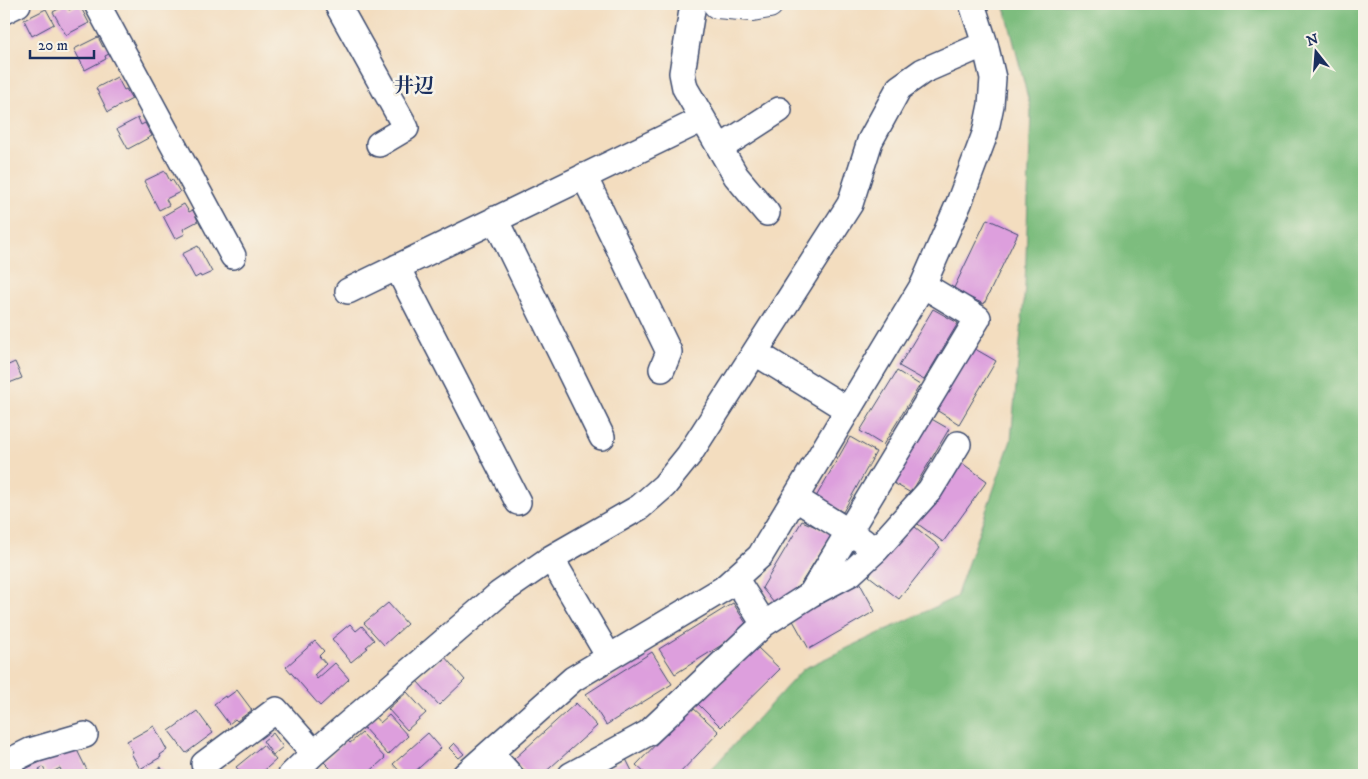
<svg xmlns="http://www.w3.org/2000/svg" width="1368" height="779" font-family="'IM FELL DW Pica','Noto Serif JP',serif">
<rect width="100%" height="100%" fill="#f7f3e8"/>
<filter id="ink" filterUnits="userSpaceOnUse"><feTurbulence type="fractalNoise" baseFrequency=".02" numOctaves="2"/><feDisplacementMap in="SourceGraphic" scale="10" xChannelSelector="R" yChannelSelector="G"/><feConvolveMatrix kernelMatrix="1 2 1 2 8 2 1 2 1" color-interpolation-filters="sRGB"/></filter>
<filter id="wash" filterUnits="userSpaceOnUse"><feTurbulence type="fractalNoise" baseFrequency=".0096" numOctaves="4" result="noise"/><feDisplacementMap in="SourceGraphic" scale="20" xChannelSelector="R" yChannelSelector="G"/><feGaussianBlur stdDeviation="1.12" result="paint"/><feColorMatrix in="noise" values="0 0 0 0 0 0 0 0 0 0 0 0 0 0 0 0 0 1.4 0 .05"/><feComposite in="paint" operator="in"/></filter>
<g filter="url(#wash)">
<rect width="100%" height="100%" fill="#f3ddbf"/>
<path fill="#7dbd7e" stroke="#4c766e" d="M1004,4H1364V775H706L803,669L956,597L1011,440L1025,287L1031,110Z"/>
<g id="blocks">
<path fill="#dd9fdd" d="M62,4H69L67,5L69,10L79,4L89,23L66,35L53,12L62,7L61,5Z
M46,9L54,24L32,36L24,20Z
M98,37L103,47L107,45L111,53L105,56L106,59L85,70L74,49Z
M117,77L124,90L126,89L132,99L108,112L96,88Z
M138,118L141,125L145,123L152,136L128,149L117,129Z
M165,171L170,181L172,179L180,192L166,199L169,205L159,210L144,181Z
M184,204L189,212L193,210L198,221L183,229L185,234L175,239L163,216Z
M987,219L1018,233L984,304L953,290Z
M198,246L212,272L201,277L200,275L195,278L182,254Z
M933,309L958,323L924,380L899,366Z
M970,346L996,361L959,424L933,408Z
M15,362L22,378L4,385V367Z
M897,371L920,385L883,445L860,431Z
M928,417L949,429L911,493L890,481Z
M850,437L876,452L843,512L816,497Z
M959,461L987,481L943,542L915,522Z
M802,521L832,534L793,596L778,608L762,588Z
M910,523L940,547L899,599L869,576Z
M858,580L875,611L809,649L791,617Z
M388,603L407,624L384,645L364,623Z
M733,603L749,628L675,674L659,649Z
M350,624L356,631L362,626L374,640L366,647L368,648L351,662L332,639Z
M315,641L324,651L319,656L326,664L314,675L317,679L335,663L349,679L320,706L286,667Z
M757,647L780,669L721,727L698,704Z
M652,652L672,684L606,725L586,694Z
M444,656L465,680L439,705L417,681Z
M237,690L252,710L237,721L235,719L229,724L214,704L225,696L226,698Z
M407,692L426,713L407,730L388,709Z
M576,703L597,726L542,775H528L514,759Z
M692,707L719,732L678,775H647L636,765Z
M197,711L213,733L186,753L169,731Z
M389,715L408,736L388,755L363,727L375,717L380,723Z
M154,726L167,750L160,755L161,757L140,769L131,753L133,752L127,741Z
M273,733L283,747L273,755L263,741Z
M362,733L385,758L366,775H332L329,772L331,769L324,762L347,740L350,743Z
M428,733L441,748L411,775H403L393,764Z
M454,743L464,754L459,758L449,748Z
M263,745L276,760L259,775H243L236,767Z
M77,750L89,774L87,775H63L60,768L47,775L43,767L39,769L42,775H20L19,772L53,756L69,752L70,753Z
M626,759L634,775H594Z
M161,767L165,775H144Z"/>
</g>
</g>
<g filter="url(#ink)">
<use href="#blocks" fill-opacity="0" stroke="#3b496d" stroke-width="1"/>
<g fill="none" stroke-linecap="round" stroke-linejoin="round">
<g stroke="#3b496d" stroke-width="28">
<path id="minor" d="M97,4L233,256
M337,4L406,128L379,144
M693,4L682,73L685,88L736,176L767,213
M4,11L18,4
M720,148L779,110
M584,176L669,352L662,369
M495,219L602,437
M397,267L518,502
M348,291L703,119
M756,353L848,410
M795,498L863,541
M551,558L609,657
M735,578L764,624
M811,594L851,573L877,549L930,490L958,444
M490,753L510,775
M4,764L30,751L85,735
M204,764L276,710L314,753
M291,775L314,753L499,594L551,558L640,507L664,486L689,455L850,204L870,141L899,88L923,71L985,44
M465,775L573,679L723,589L760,556L923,285L959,203L985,134L991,105L993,78L985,44L972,4
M571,775L648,733L764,624L811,594L978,318L923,285"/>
</g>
<g stroke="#3b496d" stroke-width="30">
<path id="major" d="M717,4L752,7L769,4"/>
</g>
<use href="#minor" stroke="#fff" stroke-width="25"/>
<use href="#major" stroke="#fff" stroke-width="28"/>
</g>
</g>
<g text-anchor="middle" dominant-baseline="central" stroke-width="5" stroke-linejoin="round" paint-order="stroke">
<g font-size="20" font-weight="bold" fill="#1b2f5e" stroke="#f7f3e8">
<text x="414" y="86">井辺</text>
</g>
</g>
<rect width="1368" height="779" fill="none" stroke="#f7f3e8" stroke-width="20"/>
<g transform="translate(1316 52) rotate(343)" stroke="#f7f3e8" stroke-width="4" paint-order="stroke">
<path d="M0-4L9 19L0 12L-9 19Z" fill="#1b2f5e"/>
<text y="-8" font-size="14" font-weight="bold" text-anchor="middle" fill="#1b2f5e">N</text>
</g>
<path d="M30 50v8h64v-8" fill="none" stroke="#1b2f5e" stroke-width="2.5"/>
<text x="38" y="50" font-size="15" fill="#1b2f5e" stroke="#f7f3e8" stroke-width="4" paint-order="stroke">20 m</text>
</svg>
